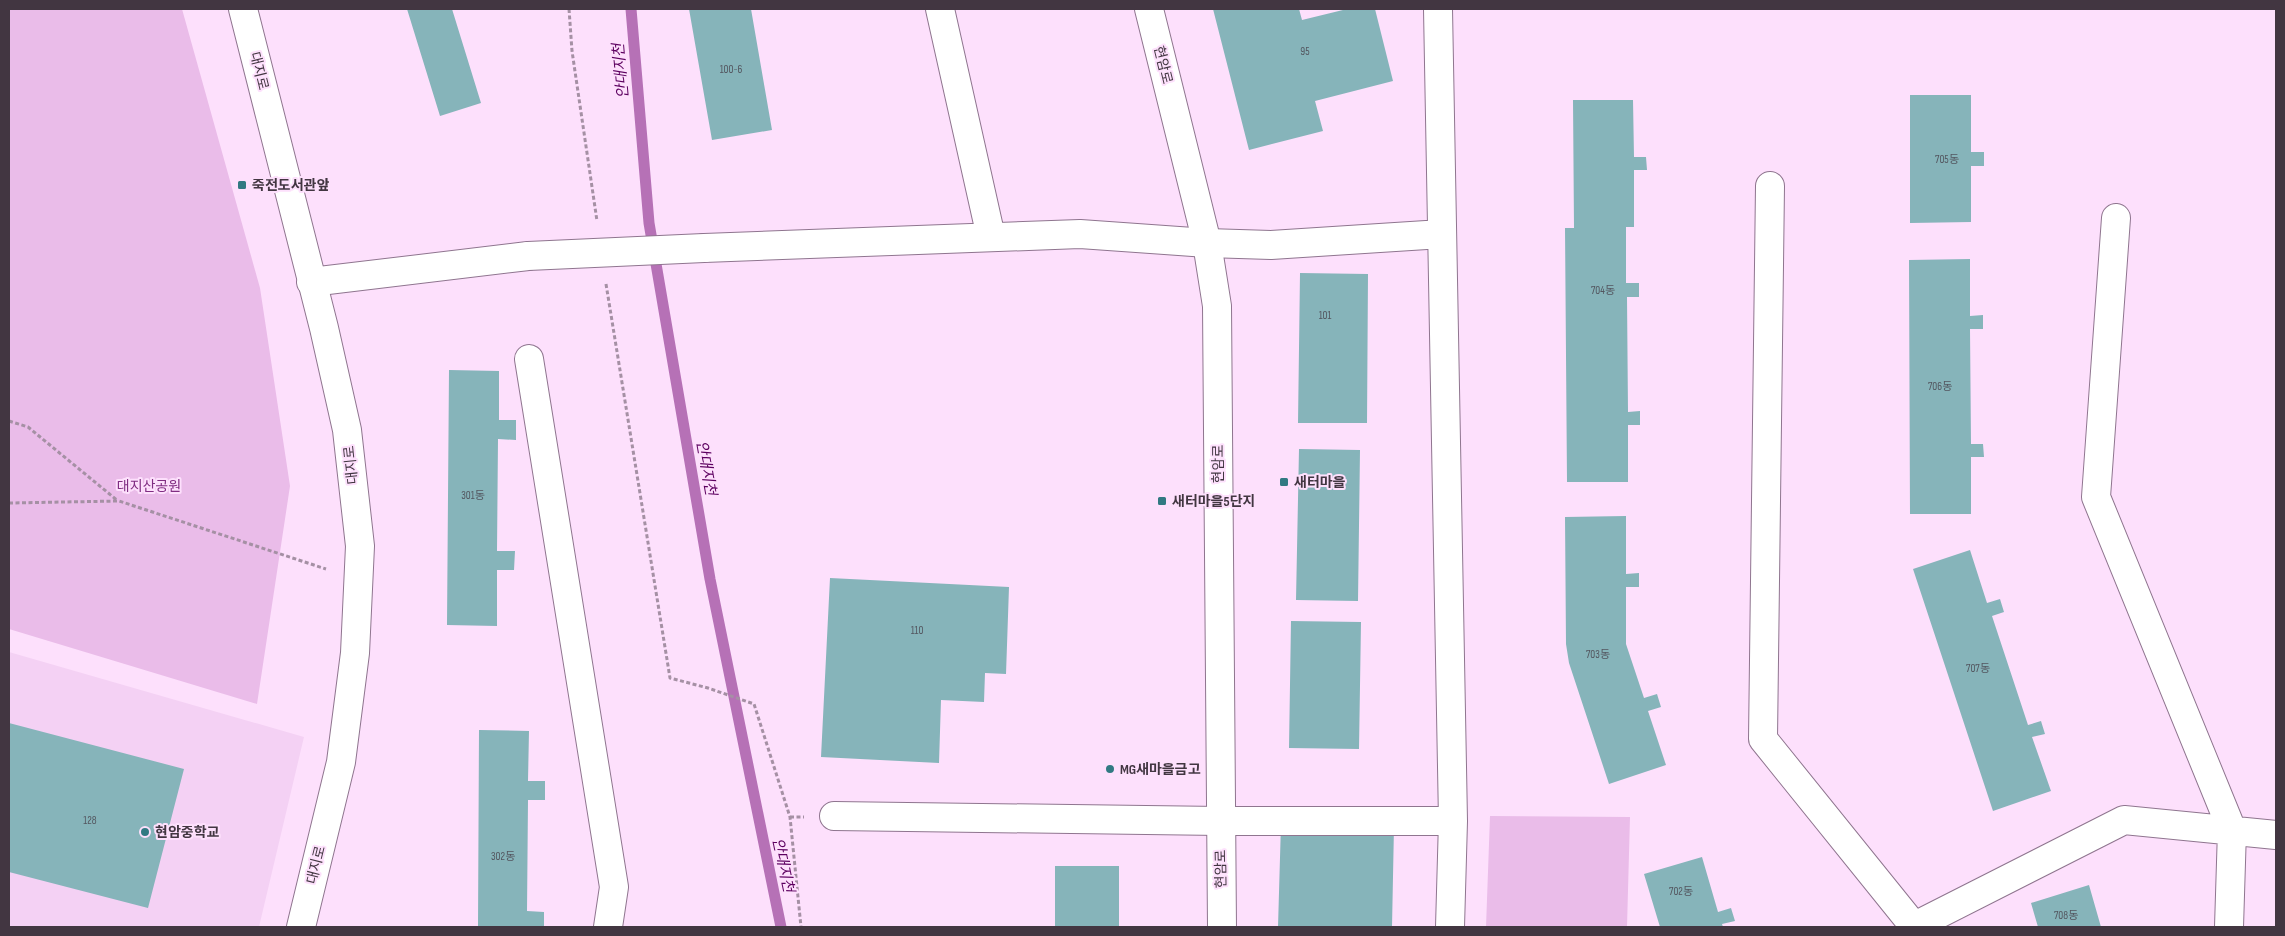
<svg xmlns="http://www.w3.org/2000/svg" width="2285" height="936" font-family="'Sofia Sans Condensed','Noto Sans KR',sans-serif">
<rect width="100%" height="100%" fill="#fde0fc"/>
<path fill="#f4d1f4" d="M9,652L304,737L259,927H9Z"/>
<path fill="#eabce9" d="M9,9H182L260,288L290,486L257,704L9,629Z
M1490,816L1630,817L1627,927H1486Z"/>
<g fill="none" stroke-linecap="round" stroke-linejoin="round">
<path stroke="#b671b6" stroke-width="11" d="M631,9L649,223L710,579L781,927"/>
</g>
<path fill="#86b4ba" d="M407,9H452L481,103L440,116Z
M689,9H751L772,130L712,140Z
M1213,9H1299L1302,20L1347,9H1375L1393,81L1315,101L1323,131L1249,150Z
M1910,95H1971V152H1984V166H1971V222L1910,223Z
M1573,100H1633L1634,157H1646L1647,170H1634V227H1626V283H1639V297H1627L1628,412L1640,411V425H1628V482H1567L1565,228H1574Z
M1970,259V316L1983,315V329H1970L1971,444H1983L1984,457H1971V514H1910L1909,260Z
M1300,273L1368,274L1367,423H1298Z
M449,370L499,371V420H516V440L498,439L497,551H515L514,570H497V626L447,625Z
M1299,449L1360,450L1358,601L1296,600Z
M1626,516V574L1639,573V587H1626V644L1644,698L1657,694L1661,707L1648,711L1666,765L1609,784L1569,663L1566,644L1565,517Z
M1970,550L1987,603L2000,599L2004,612L1992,616L2028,725L2041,721L2045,734L2032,737L2051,791L1993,811L1913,569Z
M830,578L1009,587L1006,674L985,673L984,702L941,700L939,763L821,757Z
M1291,621L1361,622L1359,749L1289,748Z
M9,723L184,769L148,908L9,872Z
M479,730L529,731L528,781H545V800H528L527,911L544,912V927H478Z
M1281,823L1394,826L1392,927H1278Z
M1702,857L1718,912L1731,908L1735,921L1722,924L1723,927H1660L1644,874Z
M1055,866H1119V927H1055Z
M2089,885L2101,927H2038L2031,903Z"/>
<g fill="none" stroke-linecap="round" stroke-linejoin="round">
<g stroke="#8f758f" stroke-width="30">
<path id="minor" d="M940,9L991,237
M1438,9L1453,821L1450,927
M1770,186L1763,739L1913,925
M2116,218L2096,497L2232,830L2229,927
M704,248L1080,234L1207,243L1271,245L1442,234
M311,282L528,256
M529,359L614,887L608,927
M834,816L1220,821H1453
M1913,927L2124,820L2276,835"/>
</g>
<g stroke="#8f758f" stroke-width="30">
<path id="tertiary" d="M243,9L324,328L347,430L360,546L355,653L341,762L301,927
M1149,9L1207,243L1217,306L1222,927"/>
</g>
<path stroke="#a590a4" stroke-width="3" stroke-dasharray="4 2.5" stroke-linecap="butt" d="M569,9L572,51L597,221
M606,284L670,678L708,688L754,704L790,817L801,927
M9,421L28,427L118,501
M9,503L119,501L326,569
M790,817H804"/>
<use href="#minor" stroke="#fff" stroke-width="28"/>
<use href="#tertiary" stroke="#fff" stroke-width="28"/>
<g stroke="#8f758f" stroke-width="30" stroke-linecap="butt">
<path id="minor-bridge" d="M528,256L704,248"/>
</g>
<use href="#minor-bridge" stroke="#fff" stroke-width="28"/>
</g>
<g fill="#317982" stroke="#fde0fc" stroke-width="2">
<rect x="237" y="180" width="10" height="10" rx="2.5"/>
<rect x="1279" y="477" width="10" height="10" rx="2.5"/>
<rect x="1157" y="496" width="10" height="10" rx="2.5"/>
<circle cx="1110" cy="769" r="5"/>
<circle cx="145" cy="832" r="5"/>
</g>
<g text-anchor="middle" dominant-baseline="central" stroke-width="4" stroke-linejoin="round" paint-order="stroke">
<g font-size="11" fill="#53565f">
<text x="1305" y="51">95</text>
<text x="731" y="69">100-6</text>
<text x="1947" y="159">705동</text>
<text x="1603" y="290">704동</text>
<text x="1325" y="315">101</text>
<text x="1940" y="386">706동</text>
<text x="473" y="495">301동</text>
<text x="917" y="630">110</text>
<text x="1598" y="654">703동</text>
<text x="1978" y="668">707동</text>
<text x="90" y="820">128</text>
<text x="503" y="856">302동</text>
<text x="1681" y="891">702동</text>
<text x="2066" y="915">708동</text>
</g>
<g font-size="14" fill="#423641" stroke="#fde0fc">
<text transform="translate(1163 65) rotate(76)">현암로</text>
<text transform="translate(259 71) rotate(76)">대지로</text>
<text transform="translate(1218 464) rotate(-90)">현암로</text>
<text transform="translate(351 465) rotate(-96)">대지로</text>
<text transform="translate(316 865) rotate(-76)">대지로</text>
<text transform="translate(1221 869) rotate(-91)">현암로</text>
</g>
<g font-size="14" font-weight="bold" fill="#423641" stroke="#fde0fc" text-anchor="start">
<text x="252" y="185">죽전도서관앞</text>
<text x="1294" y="482">새터마을</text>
<text x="1172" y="501">새터마을5단지</text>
<text x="1120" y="769">MG새마을금고</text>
<text x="155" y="832">현암중학교</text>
</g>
<g font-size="14" fill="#802d82" stroke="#fde0fc">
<text x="149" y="486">대지산공원</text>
</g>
<g font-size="15" font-style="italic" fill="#5d0160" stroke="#fde0fc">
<text transform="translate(621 71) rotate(-95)">안대지천</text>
<text transform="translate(706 468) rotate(80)">안대지천</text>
<text transform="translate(783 865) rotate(78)">안대지천</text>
</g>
</g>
<rect width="2285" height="936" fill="none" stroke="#423641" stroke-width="20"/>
</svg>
